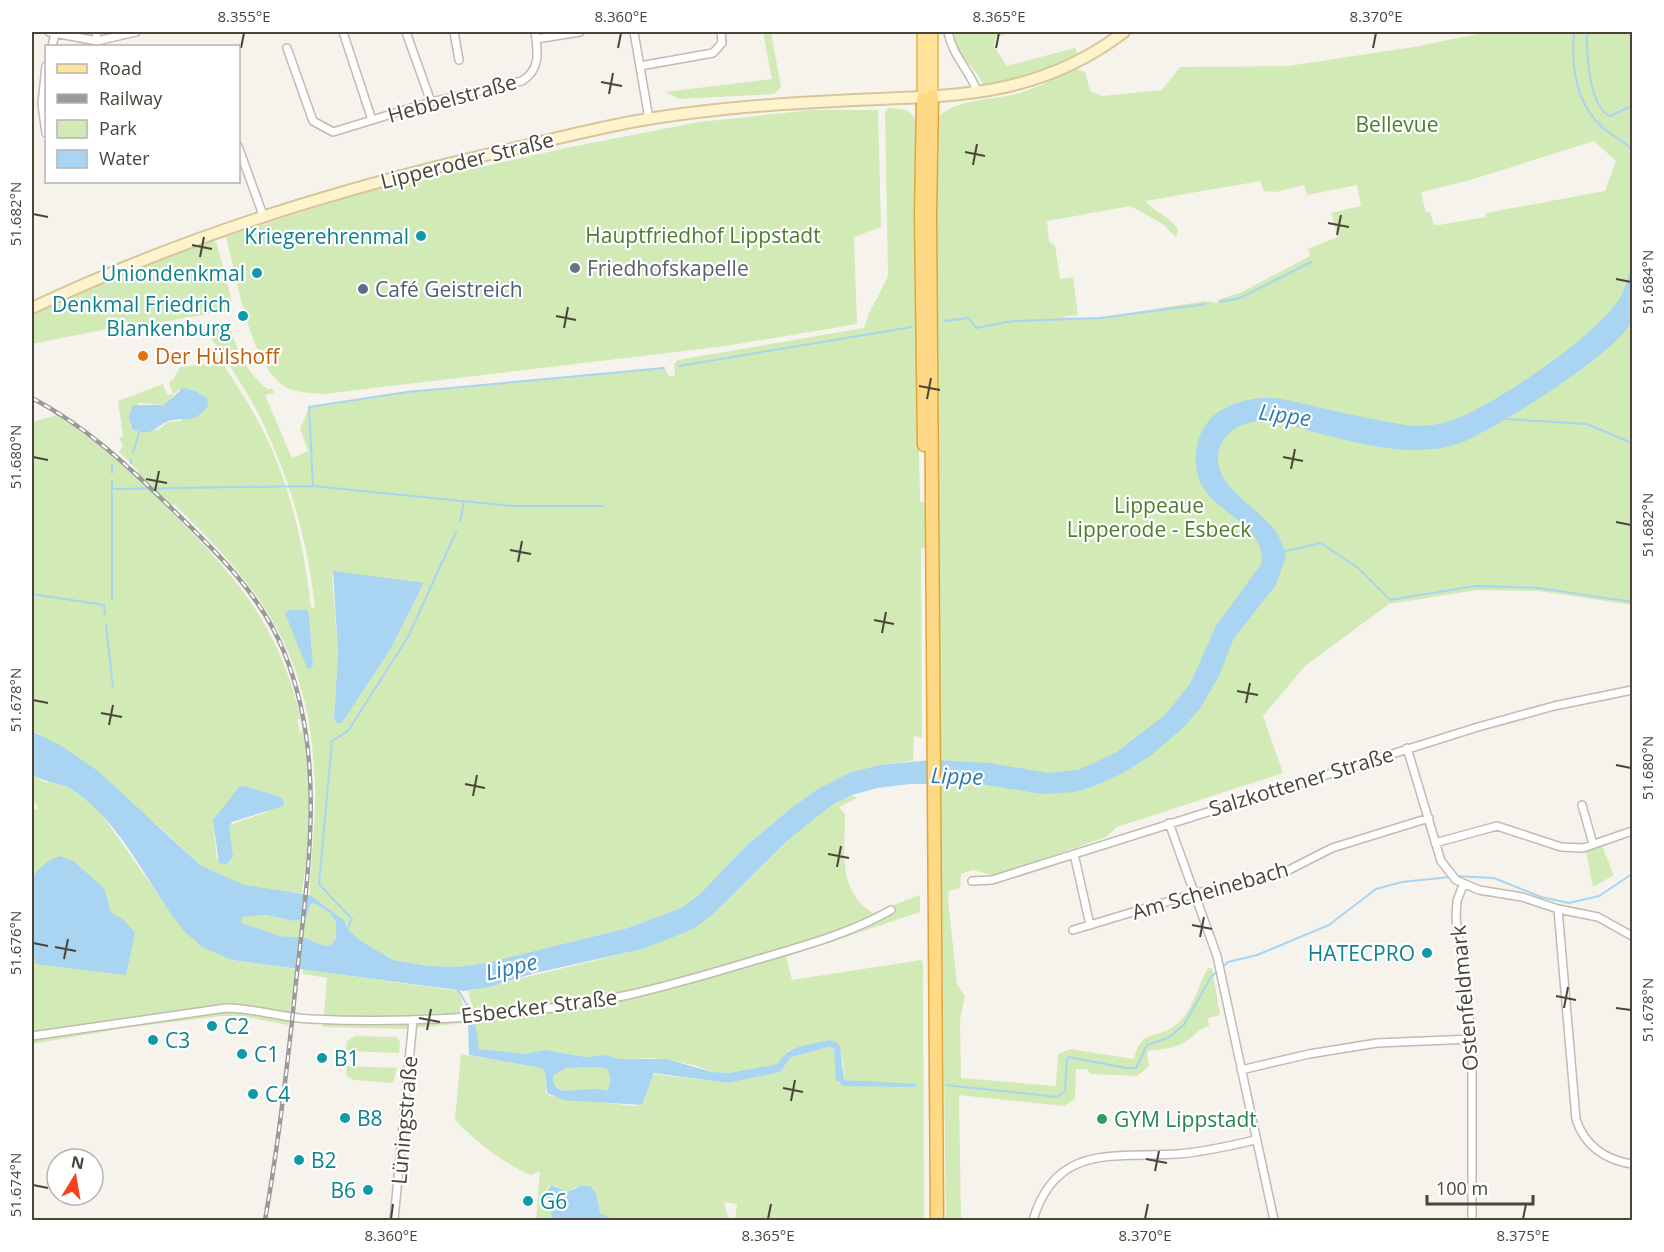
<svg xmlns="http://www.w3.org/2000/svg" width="1664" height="1252" font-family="'Open Sans',sans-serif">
<rect width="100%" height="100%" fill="#f6f3ec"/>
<path fill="#d2eab5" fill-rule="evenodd" d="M763,32H771L781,87L774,94L679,99L665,92L772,79Z
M953,32H1013L996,37L993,45L1007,66L1075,48L1078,55C1057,64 1005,92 983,84C974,64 954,55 953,32Z
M1488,32H1632V605L1539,591L1477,590L1389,604L1305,666L1263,716L1283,773L1117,827L1106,837L995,876L973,870L961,874L960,888L949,891L948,899L957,984L965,996L960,1020L961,1078L1056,1086L1058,1054L1070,1049L1134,1059C1142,1026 1157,1042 1178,1023C1194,1009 1197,986 1208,968H1212L1220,1015L1208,1018L1209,1026C1197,1029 1195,1036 1185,1042C1174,1049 1159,1049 1147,1051L1149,1066L1137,1076L1091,1074L1087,1069H1076L1075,1099L1064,1106L959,1095L961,1220H946L937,547L921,548L922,738L914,736L913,761L880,765L790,809L746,846L700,894L681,908L628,928L486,963L457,967L428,966L393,960L361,941L347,929L345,921L310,895C310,860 316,825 315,790C312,657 266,593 174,504L169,510C236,576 279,625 301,719H297L300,733L302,729C312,778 310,844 302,893L265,890L243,885L200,865L160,827L40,734L32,731V422L57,415L104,449L134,476L138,471L119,452L123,446L119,438L123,436L118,401L163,384L167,395L173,394L169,382L175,377L180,367L209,364L218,356C231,377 245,397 257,419C288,475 304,544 311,607L315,608C308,542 290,479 261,419C245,386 222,356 203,326L229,323C235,346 248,376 268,389H273L274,393L265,395L292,458L308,451L300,429L309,407L407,392L664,368L669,376H675L674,364L678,360L864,328C870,306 880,296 888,275L885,113L888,108C902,109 910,108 916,121L915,246L920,502L937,501V119C951,99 996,100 1020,93C1039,87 1058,77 1076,69L1085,72L1090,91L1102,96L1162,90L1180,67L1288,66L1414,47ZM1594,141L1616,161L1605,191L1486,213V217L1439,225H1434L1430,212L1426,213L1421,192L1467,181ZM1260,181L1264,191L1276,192L1304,185L1307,195L1357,185L1361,206L1331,213L1338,237L1308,249L1310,256L1240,293L1217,300L1218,303L1206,301L1096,318L1058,317L1078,315L1073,277L1060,279L1055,246L1049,241L1047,221L1131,206L1164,225L1176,237L1178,230C1170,216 1156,213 1145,201ZM178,390L197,391L207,398L181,421L168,422L158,430L130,426L138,403L165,405ZM332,575L424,584L390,650L342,723L334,718L338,653ZM286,613L309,615L313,666L310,669L307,667ZM239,787L280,797L269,811L230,825L217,860L213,821Z
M813,110H878L881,227L854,237L857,324L726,346L324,394C312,393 298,393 288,388C251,372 236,274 226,237L354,195L571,147L699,122Z
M210,239L217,244L232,302L225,311L128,328L127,325L32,344V314L95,285Z
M32,775L44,782L57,783L72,790L97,808L184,931L232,960L296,969L288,1025L241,1016H222L125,1028L32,1044V807L37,810L38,806L32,801Z
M852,795L857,798L839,807L845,814C845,851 837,892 873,913L920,895V912L786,957L792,980L921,960L923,963L924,1220H735L737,1204L724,1202L729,1220H614L600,1213L597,1198L576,1187L567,1192L554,1185L549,1186L545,1193L553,1220H536L540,1171L531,1175C501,1162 478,1143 455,1120L461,1054L541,1068L545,1071L546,1093L550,1096L633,1106L642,1105L654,1074L728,1083L780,1072L791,1057L829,1047L834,1049L838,1084L907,1086L844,1080L843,1062L836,1042L789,1050L779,1064L729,1073L712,1072L694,1065L654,1058L619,1059L606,1055L586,1057L551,1051L526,1054L478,1049L475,1022L405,1029L323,1027L327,978L303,974V970H307L458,991L465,1009H473L468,991L643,949L711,916L787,841L832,805Z
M1602,846L1614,875L1593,887L1586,851Z
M314,903L330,913L336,922V938L332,944L325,946L305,938L280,936L242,923V917L266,915L294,921L306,918L311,904Z
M355,1036L396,1037L400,1041L399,1053L346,1051L347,1041Z
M346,1066L397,1068L393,1083L353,1080L347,1076Z
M600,1067L607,1069C611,1077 611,1083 607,1091C592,1084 550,1102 554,1075L566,1068Z"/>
<path fill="#a9d4f2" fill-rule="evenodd" d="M1632,261C1632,277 1636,307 1632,320C1621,351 1492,431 1460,443C1445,448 1431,450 1415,450C1382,450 1349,441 1317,433C1298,427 1280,420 1260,421C1242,422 1223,432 1219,450C1211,486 1255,504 1273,528C1280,536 1283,546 1286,556L1276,585L1234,638L1219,676L1201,707L1184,727L1150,756L1123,773L1092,787L1074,792L1043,794L980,784H910L877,788L852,795L832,805L787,841L711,916L693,929L643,949L535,973L489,987L464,991L232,960L202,947L184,931C148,886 123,824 74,791C61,782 45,783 32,775V731L63,747L98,771L200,865L244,885L310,895L345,921L347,929L361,941L393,960L428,966L457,967L486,963L628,928L681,908L700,894L746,846L790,809L818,789L849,773L880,765L931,760L989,763L1048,773L1078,770L1117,752L1166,714L1190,684L1216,626L1261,564C1268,514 1190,515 1196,453C1197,438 1204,423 1216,414C1228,404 1247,399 1263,398C1282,397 1303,404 1321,408C1351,415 1381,421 1411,426C1427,426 1441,425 1456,419C1496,404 1601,333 1621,296C1626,286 1630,273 1632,261ZM314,903L330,913L336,922V938L332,944L325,946L305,938L280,936L242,923V917L266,915L294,921L306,918L311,904Z
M183,388L196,391L207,398L208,406C195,422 190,418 173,420C157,422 154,440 132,429L129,416L133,405H164Z
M333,571L424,583L390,650L342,723H337L334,719L338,653Z
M289,610H307L309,615L313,666L310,669L307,668L285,613Z
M244,786L280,797L284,801L283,806L232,822L229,828L233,857L226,864L219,863L213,820L239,787Z
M60,856L73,861L104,888L111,912L125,921L135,933L126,975L36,964C31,953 28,890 32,880C36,869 49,859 60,856Z
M473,1022H475L479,1049L526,1054L545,1050L586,1057L606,1055L619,1059H666L712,1072L729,1073L778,1064C786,1045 811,1045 829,1040L836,1042L840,1047L844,1080L918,1084L914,1087L843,1086L836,1080L834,1049L829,1047L791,1057L780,1072L728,1083L654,1073L642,1105L563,1100L547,1093L545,1071L541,1068L469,1055L468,1024ZM600,1067L607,1069C611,1077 611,1083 607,1091C589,1083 549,1103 554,1075L566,1068Z
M552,1185L567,1192L581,1186H590L596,1193L600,1213L614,1220H553L545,1193Z"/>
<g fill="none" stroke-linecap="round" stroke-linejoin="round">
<path stroke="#a9d4f2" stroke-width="2" d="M1574,32C1571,66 1575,102 1602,127C1611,136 1624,140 1632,150
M1587,32C1586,52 1589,107 1610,116L1632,106
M1220,302L1240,298L1311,262
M944,321L969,318L976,328L1013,321L1100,318L1206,304
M679,366L912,327
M1505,419L1587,424L1632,443
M133,453L139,433
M131,463V460
M112,473V465
M112,482V599
M313,486L309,407L407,392L664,368
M111,489L313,486L513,506H603
M460,521L464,502
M1282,552L1321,543L1357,567L1390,600L1475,586L1539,588L1632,602
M32,594L104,605L105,614
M106,625L113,687
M1456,876L1494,878L1541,897L1569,903L1599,896L1632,874
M347,929L352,919L319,884L332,741L348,731L408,637L456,532
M458,990L470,1010L473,1022
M946,1085L1057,1097L1065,1091L1067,1059L1069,1057L1126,1068H1136L1147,1045L1168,1038L1184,1025L1211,977L1228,962L1257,955L1329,925L1376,889L1402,882L1450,877"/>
<g stroke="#c2bbae" stroke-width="10">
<path id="minor" d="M49,32L97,41L136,32
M96,32L97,41
M343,32L372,120
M406,32L431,102
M454,32L459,60
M634,32L649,119
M948,32C953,57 969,69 978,93
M536,39L580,32
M52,46L55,34
M287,48L313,121L333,132L431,102L522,81C541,69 538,52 535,32
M46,66L42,104L46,133
M640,66L713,53L722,43L721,32
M238,146L263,215
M1407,748L1441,861L1456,880L1479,890L1522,897L1558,909L1598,917L1632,936
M1582,805L1593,844
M1169,823L1217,956L1274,1220
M1435,843L1497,826L1561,847L1583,848L1632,831
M1074,854L1090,925
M972,881L992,880L1478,727L1554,706L1632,690
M1463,885L1457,901L1456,918L1472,1039V1220
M1558,909L1576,1119C1584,1145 1605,1160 1632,1164
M1073,930L1193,894L1283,873L1332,848L1429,818
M32,1036L226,1008C255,1008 282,1018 311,1019C416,1024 525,1016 628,995C672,985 716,972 759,959C803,946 851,933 891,910
M1241,1070L1309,1054L1377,1043L1472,1039
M394,1220L413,1020
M1033,1220C1056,1143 1114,1158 1177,1154C1204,1152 1230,1146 1255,1140"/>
</g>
<g stroke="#d6c79b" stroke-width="14">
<path id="secondary" d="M32,308C186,236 337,189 503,151C551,140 599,127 648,119C709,109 774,104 836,101C944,95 1032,102 1124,32"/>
</g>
<g stroke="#e6c16a" stroke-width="14">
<path id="primary" d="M932,32V96
M923,99V32"/>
</g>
<g stroke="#e0a43c" stroke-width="15">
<path id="trunk" d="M932,96L930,214L937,1220
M923,99L921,215L924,445"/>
</g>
<use href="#minor" stroke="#fff" stroke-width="7"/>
<use href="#secondary" stroke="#fff3cd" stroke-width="10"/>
<use href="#primary" stroke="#ffe39c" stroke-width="10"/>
<use href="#trunk" stroke="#ffd985" stroke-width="12"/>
<g stroke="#9a9a9a" stroke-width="4.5">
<path id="rail" d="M32,398C85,426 125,463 168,505C213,549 260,592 284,652C327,757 308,872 296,982C288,1062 279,1142 265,1220"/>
</g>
<use href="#rail" stroke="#fff" stroke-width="2" stroke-dasharray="7" stroke-linecap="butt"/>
</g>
<path fill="none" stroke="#4b4439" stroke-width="2" d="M241,48L244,33M618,48L621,33M996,48L999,33M1373,48L1376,33M601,82L622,86M609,94L613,73M965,152L985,156M973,165L977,144M33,214L48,217M1328,223L1349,227M1337,235L1341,215M192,245L212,249M200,257L204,237M1616,279L1631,282M556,316L576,320M564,328L568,307M919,386L940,390M927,399L931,378M33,457L48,460M1283,457L1303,461M1291,469L1295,449M146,479L167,483M155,491L159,471M1616,522L1631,525M510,550L531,554M518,562L522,541M874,620L894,624M882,633L886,612M1237,691L1258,695M33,700L48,703M1246,703L1250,683M101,713L122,717M109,725L113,705M1616,765L1631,768M465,784L485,788M473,796L477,775M828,854L849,858M837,867L841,846M1192,925L1212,929M1200,937L1204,917M33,943L48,946M55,947L76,951M64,959L68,939M1556,996L1576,1000M1564,1008L1568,987M1616,1008L1631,1010M419,1018L440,1022M427,1030L431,1009M783,1088L803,1092M791,1101L795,1080M1146,1159L1167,1163M1155,1171L1159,1151M33,1185L48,1188M391,1219L393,1204M768,1219L771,1204M1145,1219L1148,1204M1523,1219L1526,1204"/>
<g fill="#0f9aa8" stroke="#fff" stroke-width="2">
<circle cx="421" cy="236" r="6"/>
<circle cx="257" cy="273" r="6"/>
<circle cx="243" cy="316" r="6"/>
<circle cx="1427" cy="953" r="6"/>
<circle cx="212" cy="1026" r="6"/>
<circle cx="153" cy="1040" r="6"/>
<circle cx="242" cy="1054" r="6"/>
<circle cx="322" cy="1058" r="6"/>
<circle cx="253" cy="1094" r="6"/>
<circle cx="345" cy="1118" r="6"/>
<circle cx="299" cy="1160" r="6"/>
<circle cx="368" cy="1190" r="6"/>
<circle cx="528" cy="1201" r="6"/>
</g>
<circle fill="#6b7280" stroke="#fff" stroke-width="2" cx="575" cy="268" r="6"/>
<circle fill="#5c6f8a" stroke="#fff" stroke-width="2" cx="363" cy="289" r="6"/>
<circle fill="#e8710a" stroke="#fff" stroke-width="2" cx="143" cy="356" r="6"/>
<circle fill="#2e9e5b" stroke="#fff" stroke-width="2" cx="1102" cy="1119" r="6"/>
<g text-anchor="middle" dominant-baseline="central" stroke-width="4.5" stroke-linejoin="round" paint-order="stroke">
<g font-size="21" fill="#4b4439" stroke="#fff">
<text transform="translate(452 98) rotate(-15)">Hebbelstraße</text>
<text transform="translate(467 160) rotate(-14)">Lipperoder Straße</text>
<text transform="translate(1301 781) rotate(-17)">Salzkottener Straße</text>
<text transform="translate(1210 890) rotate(-16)">Am Scheinebach</text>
<text transform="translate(1464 998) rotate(-95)">Ostenfeldmark</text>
<text transform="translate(539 1006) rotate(-7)">Esbecker Straße</text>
<text transform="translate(404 1120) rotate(-85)">Lüningstraße</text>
</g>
<g font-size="21" fill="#4a7f2a" stroke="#fff">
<text x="1397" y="124">Bellevue</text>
<text x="703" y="235">Hauptfriedhof Lippstadt</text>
<text x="1159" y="505">Lippeaue<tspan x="1159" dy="24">Lipperode - Esbeck</tspan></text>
</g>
<g font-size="21" fill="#0d838f" stroke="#fff" text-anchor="start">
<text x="409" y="236" text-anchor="end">Kriegerehrenmal</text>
<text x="245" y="273" text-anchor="end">Uniondenkmal</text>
<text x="231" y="304" text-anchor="end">Denkmal Friedrich<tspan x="231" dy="24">Blankenburg</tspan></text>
<text x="1415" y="953" text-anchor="end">HATECPRO</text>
<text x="224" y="1026">C2</text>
<text x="165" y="1040">C3</text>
<text x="254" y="1054">C1</text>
<text x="334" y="1058">B1</text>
<text x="265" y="1094">C4</text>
<text x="357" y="1118">B8</text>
<text x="311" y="1160">B2</text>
<text x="356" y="1190" text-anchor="end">B6</text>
<text x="540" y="1201">G6</text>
</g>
<g font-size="21" fill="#5b616d" stroke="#fff" text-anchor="start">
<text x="587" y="268">Friedhofskapelle</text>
</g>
<g font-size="21" fill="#4e5e75" stroke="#fff" text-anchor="start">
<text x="375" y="289">Café Geistreich</text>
</g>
<g font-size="21" fill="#c56008" stroke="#fff" text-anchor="start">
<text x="155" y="356">Der Hülshoff</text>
</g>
<g font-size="21" fill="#27864d" stroke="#fff" text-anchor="start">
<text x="1114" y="1119">GYM Lippstadt</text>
</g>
<g font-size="22" font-style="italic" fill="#2e7ab2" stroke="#fff">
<text transform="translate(1285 414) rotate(8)">Lippe</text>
<text transform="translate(957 775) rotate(2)">Lippe</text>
<text transform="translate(511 966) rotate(-13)">Lippe</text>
</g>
</g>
<rect width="1664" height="1252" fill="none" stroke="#ffffff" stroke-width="66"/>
<rect x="45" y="45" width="195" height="138" fill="#ffffff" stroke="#b7b4b0" stroke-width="1.5"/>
<rect x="57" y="64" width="30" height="9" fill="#ffe39c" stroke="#b7b4b0" stroke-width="1.5"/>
<text x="99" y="75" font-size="18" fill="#4b4439">Road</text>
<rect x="57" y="94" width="30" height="9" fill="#9a9a9a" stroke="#b7b4b0" stroke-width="1.5"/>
<text x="99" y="105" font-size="18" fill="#4b4439">Railway</text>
<rect x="57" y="120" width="30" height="18" fill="#d2eab5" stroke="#b7b4b0" stroke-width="1.5"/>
<text x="99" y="135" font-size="18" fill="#4b4439">Park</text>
<rect x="57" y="150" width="30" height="18" fill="#a9d4f2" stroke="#b7b4b0" stroke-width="1.5"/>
<text x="99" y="165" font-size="18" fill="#4b4439">Water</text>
<g transform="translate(75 1177) rotate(11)"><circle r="28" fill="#ffffff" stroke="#b7b4b0" stroke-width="1.5"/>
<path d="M0-4.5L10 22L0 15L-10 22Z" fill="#fc3f1d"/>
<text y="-9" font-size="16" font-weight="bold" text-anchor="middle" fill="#4b4439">N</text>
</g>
<path d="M1427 1195v9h106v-9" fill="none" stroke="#4b4439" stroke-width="3"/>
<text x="1436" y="1195" font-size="18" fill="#4b4439" stroke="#ffffff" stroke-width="4.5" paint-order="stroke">100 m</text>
<rect x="33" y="33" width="1598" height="1186" fill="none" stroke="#4b4439" stroke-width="2"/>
<g font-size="15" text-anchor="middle" fill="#4b4439">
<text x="244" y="22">8.355°E</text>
<text x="621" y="22">8.360°E</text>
<text x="999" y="22">8.365°E</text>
<text x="1376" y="22">8.370°E</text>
<text transform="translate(16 214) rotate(-90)" y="5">51.682°N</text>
<text transform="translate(1648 282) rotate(-90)" y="5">51.684°N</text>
<text transform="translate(16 457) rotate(-90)" y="5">51.680°N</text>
<text transform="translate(1648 525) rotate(-90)" y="5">51.682°N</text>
<text transform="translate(16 700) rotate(-90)" y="5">51.678°N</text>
<text transform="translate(1648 768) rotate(-90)" y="5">51.680°N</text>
<text transform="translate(16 943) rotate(-90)" y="5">51.676°N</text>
<text transform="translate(1648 1010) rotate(-90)" y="5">51.678°N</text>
<text transform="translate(16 1185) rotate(-90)" y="5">51.674°N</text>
<text x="391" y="1241">8.360°E</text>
<text x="768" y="1241">8.365°E</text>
<text x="1145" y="1241">8.370°E</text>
<text x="1523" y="1241">8.375°E</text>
</g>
</svg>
